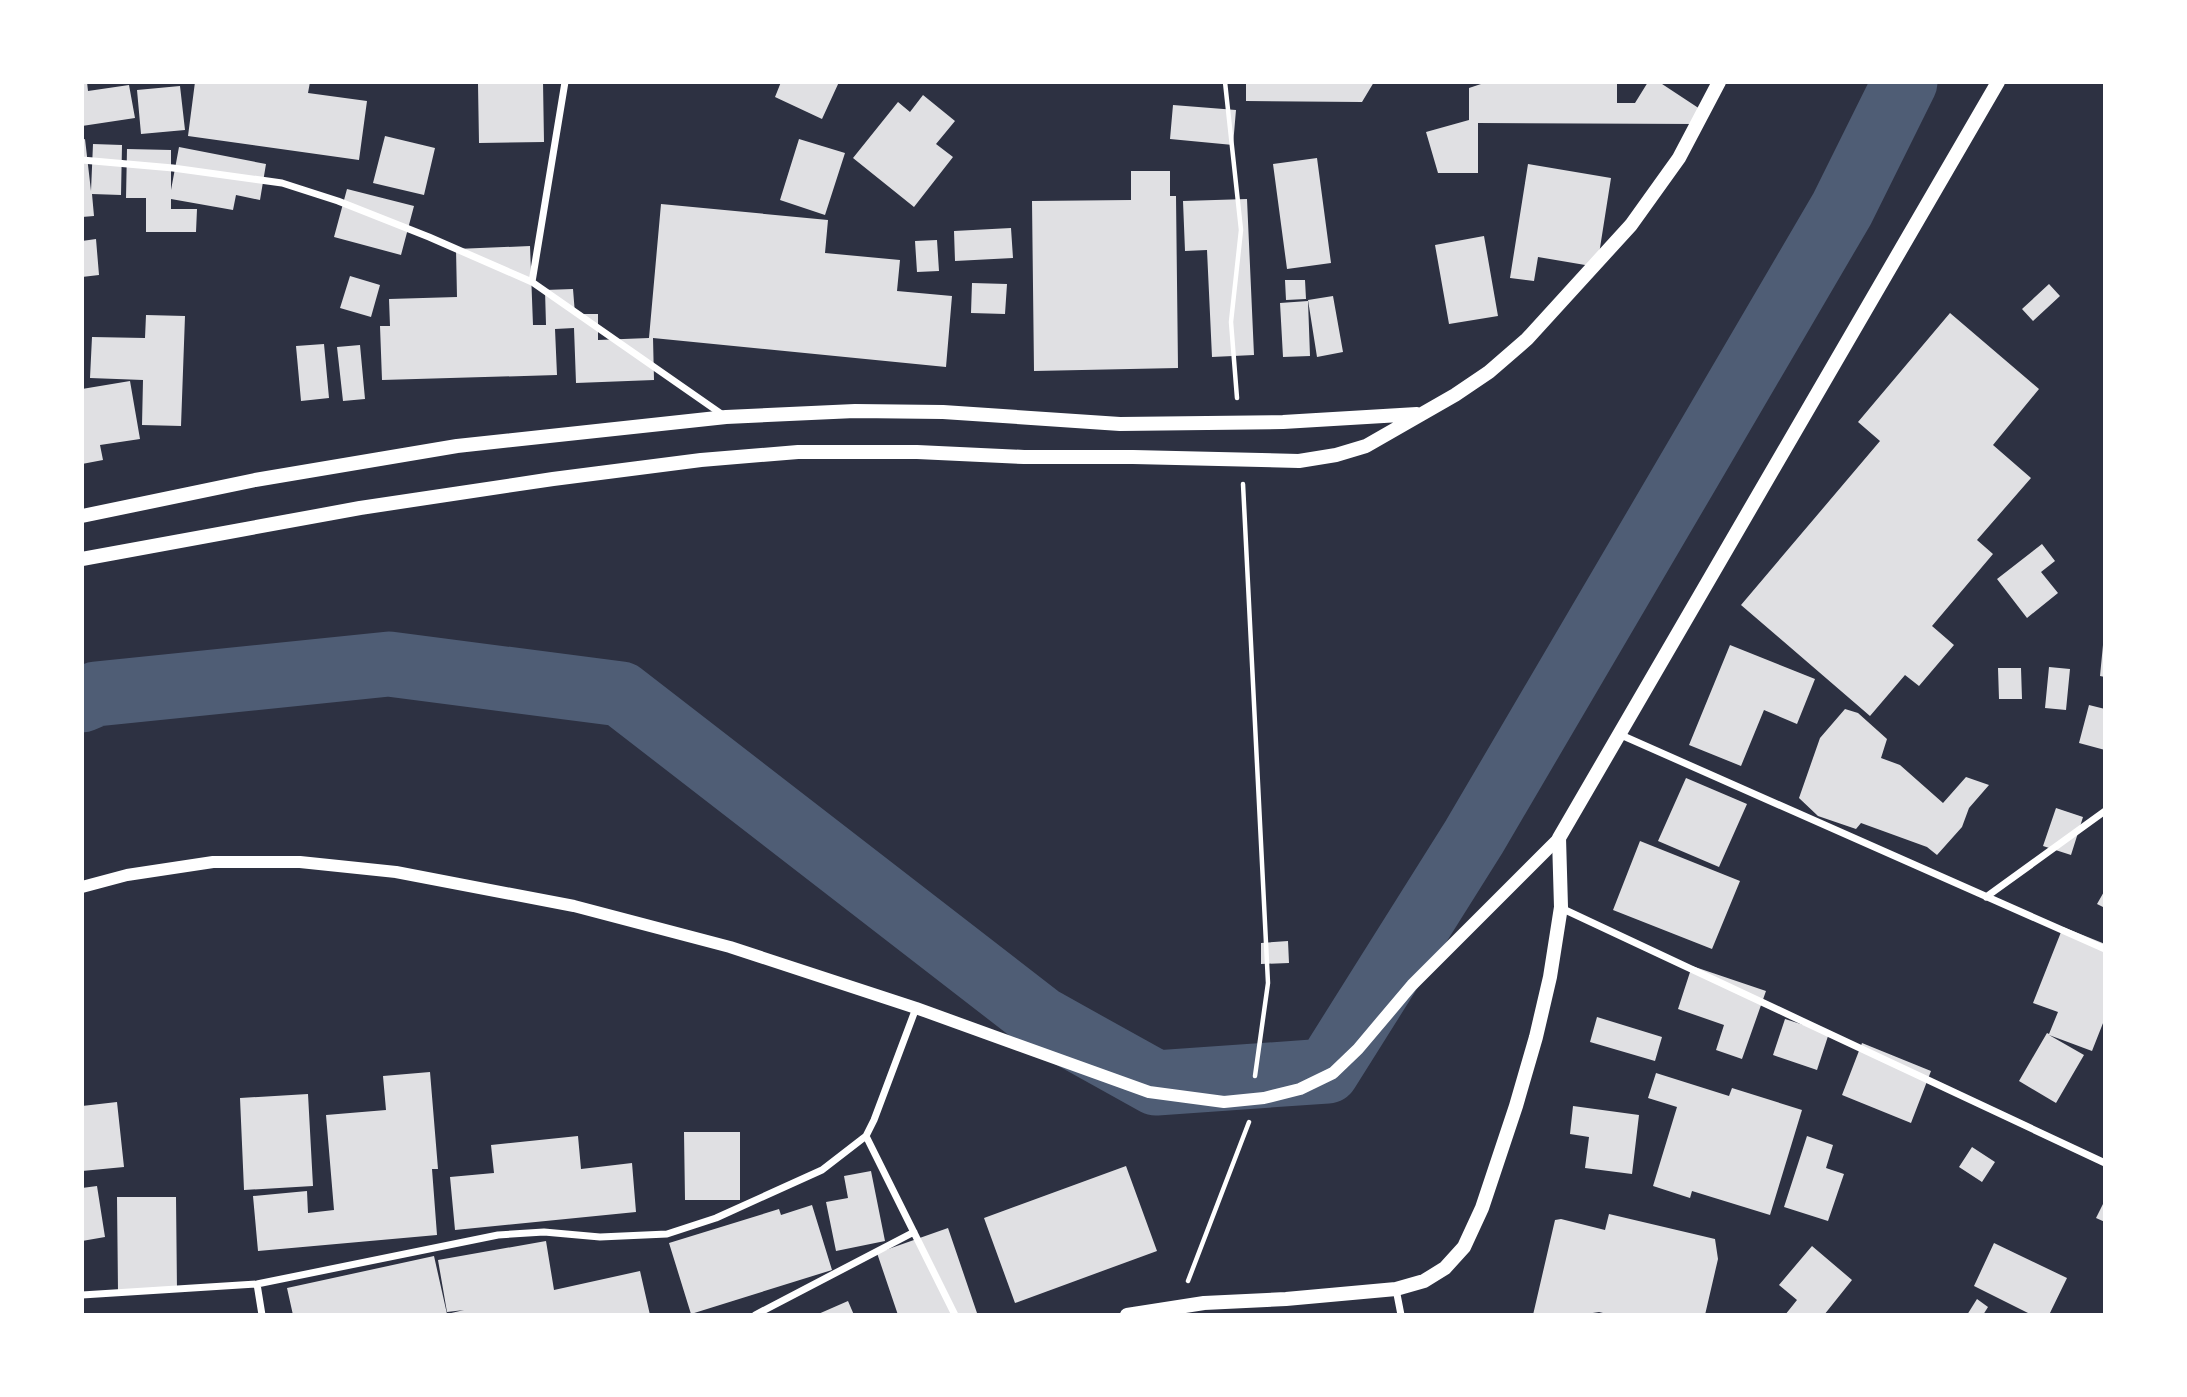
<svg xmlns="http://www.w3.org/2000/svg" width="2187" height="1397" font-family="Barlow,sans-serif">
<rect width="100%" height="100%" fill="#2d3142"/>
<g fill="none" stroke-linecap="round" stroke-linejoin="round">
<path stroke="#4f5d75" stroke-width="65" d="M82,700L96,694L389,664L621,694L1041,1019L1156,1083L1327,1071L1474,837L1684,479L1842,209L1905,82"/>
</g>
<path fill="#e0e0e3" d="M82,82H87L88,91L129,85L135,118L82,126Z
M195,82H310L308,93L367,101L359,160L188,136Z
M490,82H543L544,142L479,143L478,84Z
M781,82H839L822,119L775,97Z
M1246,82H1374L1362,102L1246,101Z
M1487,82H1617V103H1635L1648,82H1659L1700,109L1697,124L1478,123V173H1438L1426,132L1469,120V88Z
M180,86L185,130L141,134L137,90Z
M923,95L955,121L936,144L953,157L914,207L853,158L898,102L910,112Z
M1173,105L1236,110L1233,145L1170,139Z
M385,136L435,148L424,195L373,183Z
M85,139L91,191L93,144L122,145L121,195L92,194L94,216L82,217V140Z
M799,139L845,153L825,215L780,200Z
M179,147L266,164L260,200L236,195L233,210L171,199V209H197L196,232H146V198H126L127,149L171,150V190Z
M1317,158L1331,263L1287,269L1273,164Z
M1528,164L1611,178L1597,267L1538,257L1534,281L1510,278Z
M1131,171H1170V196H1176L1178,368L1034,371L1032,201L1131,200Z
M347,189L414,206L401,255L334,237Z
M1247,199L1254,355L1212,357L1207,250L1185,251L1183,201Z
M661,204L828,220L825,253L900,260L897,291L952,296L946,367L653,338L654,380L576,383L574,328L555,329L557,375L382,380L380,326H390L389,299L457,297L456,249L530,246L533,325H546L545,290L573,289L575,314H598V340L649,338Z
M1011,228L1013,258L955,261L954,231Z
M1484,236L1498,316L1449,324L1435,245Z
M96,239L99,275L82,277V241Z
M937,240L939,271L917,272L915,241Z
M350,276L380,285L371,317L340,308Z
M1285,280H1305L1306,299L1286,300Z
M972,283L1007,284L1005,314L971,313Z
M2049,284L2060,296L2033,321L2022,309Z
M1333,296L1343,352L1317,357L1308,300Z
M1308,301L1310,356L1283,357L1280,303Z
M1950,313L2039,389L1993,445L2031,478L1977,540L1993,554L1932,626L1954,645L1919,686L1905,675L1870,716L1741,605L1880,441L1858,422Z
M146,315L185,316L181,426L142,425L143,380L90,378L92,337L145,338Z
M324,344L329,398L301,401L296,346Z
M360,345L365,399L343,401L337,347Z
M130,381L140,439L100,445L103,460L82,464V389Z
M2042,544L2055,561L2041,572L2058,593L2027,618L1997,579Z
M1730,645L1815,679L1797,724L1764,710L1741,766L1689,745Z
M2103,645H2105V677L2100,676Z
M2049,667L2070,669L2066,710L2045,708Z
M1998,668H2021L2022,699H1999Z
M2089,705L2105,709V750L2079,743Z
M1845,709L1858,713L1887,739L1881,758L1900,765L1943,803L1966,777L1989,785L1969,808L1962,827L1937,855L1927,847L1861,823L1856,829L1818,816L1799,798L1820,738Z
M1686,778L1747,804L1719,867L1658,841Z
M2056,808L2083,817L2071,855L2043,846Z
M1640,841L1740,881L1712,949L1613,910Z
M2105,890V908L2097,904Z
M2063,927L2105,944V1018L2092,1051L2049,1035L2084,1055L2056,1103L2019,1081L2047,1033L2049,1034L2058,1012L2033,1003Z
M1288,941L1289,963L1261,964V943Z
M1692,966L1766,991L1742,1059L1716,1050L1724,1025L1678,1009Z
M1597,1017L1662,1037L1655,1061L1590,1042Z
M1785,1019L1829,1033L1817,1070L1773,1055Z
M1862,1043L1931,1071L1911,1123L1842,1095Z
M430,1072L438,1169H432L437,1235L258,1251L253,1196L307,1191L308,1213L334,1210L326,1115L386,1110L383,1076Z
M1656,1073L1729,1096L1732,1088L1802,1110L1770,1215L1692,1191L1690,1198L1653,1186L1677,1107L1648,1098Z
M308,1094L313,1186L244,1190L240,1098Z
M117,1102L124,1167L82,1171V1106Z
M1573,1106L1639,1115L1632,1174L1585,1168L1589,1137L1570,1134Z
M684,1132H740V1200H685Z
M578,1136L581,1169L632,1163L636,1212L455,1230L450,1177L494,1173L491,1145Z
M1807,1136L1833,1145L1826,1168L1844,1174L1828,1221L1784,1207Z
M1972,1147L1995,1162L1982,1182L1959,1167Z
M1126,1166L1157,1251L1015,1303L984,1218Z
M871,1171L885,1241L836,1251L826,1202L848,1198L844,1176Z
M97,1186L105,1237L82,1241V1188Z
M117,1197H176L177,1291H118Z
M2105,1200V1222L2096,1218Z
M812,1205L832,1270L691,1314L669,1243L779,1209L781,1215Z
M1609,1214L1715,1239L1718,1259L1705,1315H1611L1599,1312L1580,1315H1533L1555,1220L1561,1219L1605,1230Z
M948,1228L977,1313L971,1315H898L877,1253Z
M546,1241L554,1290L640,1271L650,1315H293L287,1288L434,1256L447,1314L464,1310L447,1312L438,1260Z
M1994,1243L2067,1278L2049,1315H2032L1974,1286Z
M1812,1246L1852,1280L1824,1315H1785L1797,1300L1779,1285Z
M1977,1299L1988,1307L1983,1315H1967Z
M848,1301L854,1315H816Z"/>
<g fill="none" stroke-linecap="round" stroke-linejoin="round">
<path stroke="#fff" stroke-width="4.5" d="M1225,82L1241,230L1231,322L1237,398
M1243,484L1268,983L1255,1076
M1188,1281L1249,1122"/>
<path stroke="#fff" stroke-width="7" d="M82,160L173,168L282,183L338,201L429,237L532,282L723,415
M532,282L565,82
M1621,735L2105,949
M1986,897L2105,811
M1561,908L2105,1163
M866,1136L955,1315
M257,1284L262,1315
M1396,1289L1401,1315
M82,1295L257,1284L498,1235L544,1232L600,1237L667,1234L716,1218L822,1170L866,1136L874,1120L916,1008
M755,1315L914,1232"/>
<path stroke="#fff" stroke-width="12" d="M82,887L127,875L213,862H300L396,872L574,906L730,947L916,1008L1149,1092L1224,1102L1264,1098L1300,1089L1333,1073L1358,1049L1412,985L1559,838"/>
<path stroke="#fff" stroke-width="14" d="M82,516L255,480L457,446L726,417L855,411L943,412L1120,424L1283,422L1417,414
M82,559L360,508L553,479L701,460L798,452H917L1024,457H1133L1299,461L1336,455L1366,446L1455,395L1489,372L1527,339L1631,225L1679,158L1719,82
M1127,1315L1204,1303L1286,1299L1396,1289L1424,1281L1445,1268L1464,1247L1482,1208L1516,1106L1536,1037L1550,977L1561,907L1559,838L1998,82"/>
</g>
<rect width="2187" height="1397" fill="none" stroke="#ffffff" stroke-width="168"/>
</svg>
